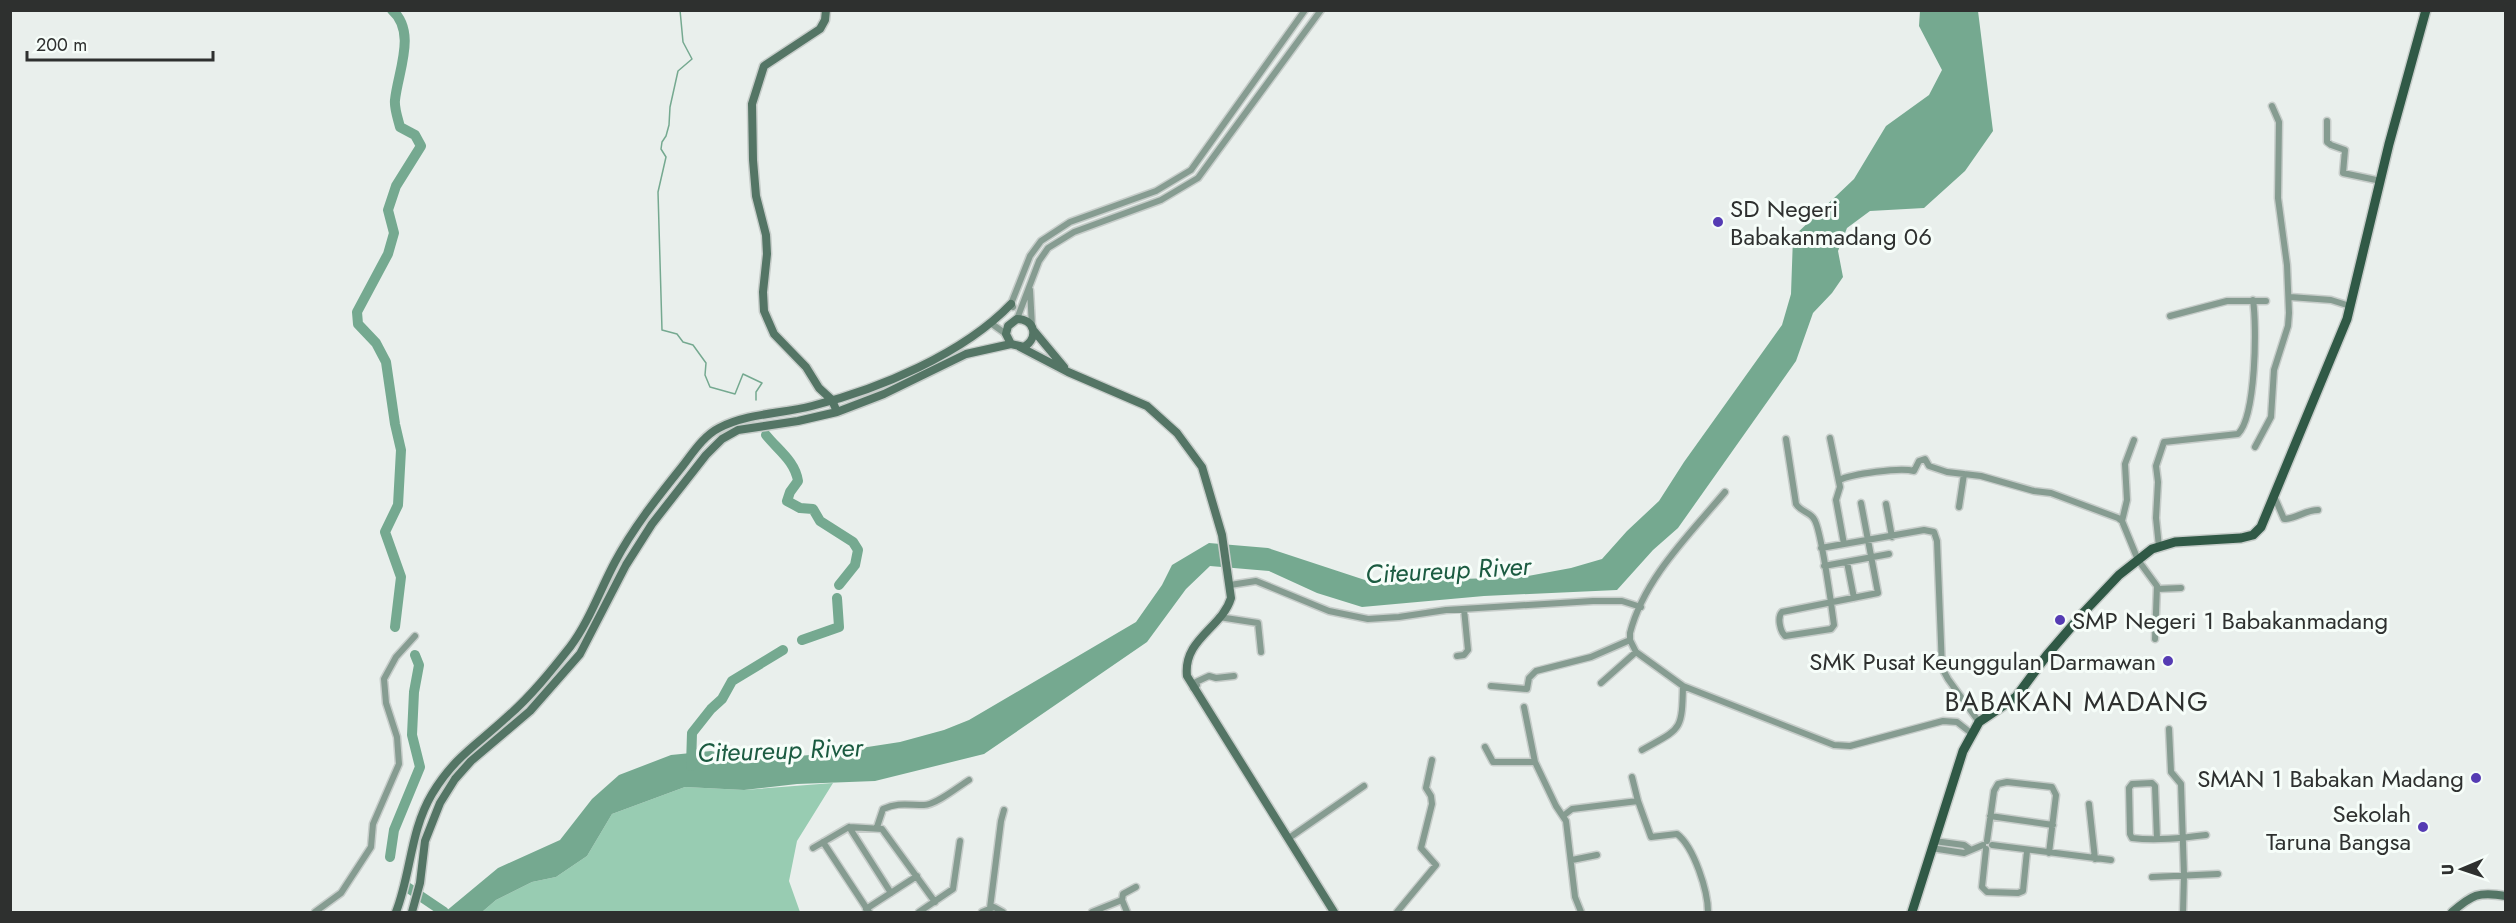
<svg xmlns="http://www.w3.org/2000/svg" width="2516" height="923" font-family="Jost,sans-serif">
<rect width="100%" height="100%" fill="#e9efec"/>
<path fill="#98ccb2" d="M833,783L797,841L789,881L800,912H482L496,900L532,882L556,877L587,856L612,814L685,787L744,790Z"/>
<path fill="#75a990" d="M1920,11H1978L1993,131L1965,171L1924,208L1870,211L1847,228L1838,251L1843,277L1832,293L1813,313L1796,361L1678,528L1653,550L1617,590L1484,596L1362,607L1317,593L1269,571L1210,566L1186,589L1147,642L984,754L875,781L797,784L744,790L685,787L612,814L587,856L556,877L532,882L496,900L482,912H445L498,868L560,840L592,799L619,775L671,755L711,751L751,760L822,754L900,742L944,730L969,720L1136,622L1162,585L1172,565L1209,543L1268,548L1371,582L1522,577L1571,568L1602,559L1627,531L1659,501L1684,462L1782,325L1791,294L1793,237L1854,179L1886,126L1929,95L1942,70L1919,26Z"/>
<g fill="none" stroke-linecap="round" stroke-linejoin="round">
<path stroke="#75a990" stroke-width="1.5" d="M680,10L683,42L692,59L678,71L670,107L669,125L666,136L662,142L661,149L666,157L658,192L662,330L677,334L683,342L693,345L706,363L705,375L710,387L735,394L743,374L762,383L756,392V400"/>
<path stroke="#75a990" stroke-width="10" d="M392,10C417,32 398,71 395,100C394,108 398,119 400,127L415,135L421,146L396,186L388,210L394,233L388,254L357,312L358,324L376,343L386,362L395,424L401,450L398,505L385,532L401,577L395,627
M766,435C778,450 795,461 798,481L790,492L787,501L800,508L813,509L820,521L853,542L858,550L855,565L839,585
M802,640L839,627L837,598
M691,766L692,733L711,709L722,699L732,681L783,650
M390,857L394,830L420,767L412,735L414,692L419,665L415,655
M404,885L444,912"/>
<g stroke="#c7cdca" stroke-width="9">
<path id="street" d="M2327,121V142L2331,145L2345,150L2343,173L2381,181
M1030,290L1032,326
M2290,297L2331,300L2350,306
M1013,307L1011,304L1030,256L1041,241L1070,222L1156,191L1191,170L1305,10
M2170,316L2227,301H2266
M1017,319L1039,261L1048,248L1074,232L1161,200L1198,178L1321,10
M992,324L1006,334
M1830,438L1840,487L1836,500L1844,544
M1786,439L1796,504C1801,512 1810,512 1814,519C1821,528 1832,609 1834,625L1831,629L1785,636C1780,631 1777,617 1782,612L1878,593L1861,503
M2255,447L2271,417L2274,370L2288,326L2289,313L2287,265L2278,198L2279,122L2272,106
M1839,480C1852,474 1900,467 1914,471L1919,461L1925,459L1929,466L1947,472L1981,476L2034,491L2051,493L2118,518L2122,521L2138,560L2157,586L2155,639
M1725,492C1690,534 1644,578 1630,633V640L1636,652L1683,686L1834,745L1850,746L1943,721L1957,722L1971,733
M2274,496L2284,519C2296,519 2305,510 2318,510
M1886,504L1892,537
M1959,507L1964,474
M2122,521L2127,500L2125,464L2134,440
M2159,547L2156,518L2158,482L2156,466L2164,442L2238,434C2256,416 2257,326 2253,300
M1821,548L1924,530L1934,532L1937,541L1942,668L1948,679L1979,722
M1847,562L1854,598
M1824,566L1889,554
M1230,585L1256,581L1329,611L1368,619L1399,617L1446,610L1593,601H1622L1641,607
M2157,589L2181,588
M1219,617L1258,623L1261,652
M1457,656L1464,655L1468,650L1464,609
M1601,683L1636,652
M1491,686L1527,689L1529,678L1536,671L1591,657L1630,640
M1193,688L1197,685L1196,682L1209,676L1216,678L1234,676
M1524,707L1535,762
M2169,729L2171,772L2181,784L2184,875L2183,912
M1485,747L1493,762H1535L1556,806L1566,821L1575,897L1581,912
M1642,750C1681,728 1682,732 1683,686
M1632,777L1638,801L1651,837L1677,834C1694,847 1708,891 1708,912
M2089,804L2095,859
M1563,816L1572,809L1638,801
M1990,816L2053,825
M849,827L891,893
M877,827L883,809C898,802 908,805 924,805C936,805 959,786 969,780
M1289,838L1364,786
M2157,839L2155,786L2152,783L2132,784L2129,788L2130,834L2132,838C2156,841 2182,838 2206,835
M1934,841L1964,845L1971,850
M1987,841L1994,791L1998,784L2007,782L2052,787L2056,795L2049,853
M823,842L869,912
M1992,845L2111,860
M813,848L849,827L882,829L935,902
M1931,848L1964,853L1983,845
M1986,849L1982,887L1987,892L2018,893L2023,891L2027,851
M1572,860L1597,855
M2152,877L2218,874
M1122,900L1127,912
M990,908L1001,821L1004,810
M866,909L917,876
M315,912L341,893L371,847L373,824L399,764L397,737L386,703L384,679L396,657L415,636
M919,912L953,889L960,841
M982,912L994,907L1003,912
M1092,912L1122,900L1123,894L1136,887
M1397,912L1436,865L1421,848L1432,804L1431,796L1426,788L1432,760"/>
</g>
<g stroke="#c7cdca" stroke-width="11">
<path id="secondary" d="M826,10L825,20L820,29L764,66L752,104L753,160L756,196L766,235L767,254L763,292L764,311L774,334L806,367L819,388L832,400L837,412
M1034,331L1064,367
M1020,347L1068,372L1147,406L1177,433L1202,467L1222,535L1231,598C1222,628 1183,639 1187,676L1334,912
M396,912C411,874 410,831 432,794C455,756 477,745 508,716C531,696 551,671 570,647C589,622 600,590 615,562C633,528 657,498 681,468C692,454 703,436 719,428C748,413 781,414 812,406C879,389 963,354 1011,304
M412,912L420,883L425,841L440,803L455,779L471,761L530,711L580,654L626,565L652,524L706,455L722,439L738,430L798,421L837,412L884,394L966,354L1011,344L1024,347C1039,338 1035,319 1017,319L1008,326L1006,334L1011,344
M2452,912C2472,895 2478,891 2506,896"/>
</g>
<g stroke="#c7cdca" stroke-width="12">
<path id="primary" d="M1912,912L1963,751L1979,722L2016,697L2047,655L2085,611L2119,575L2152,549L2175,542L2241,538L2253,535L2261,527L2347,319L2389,144L2426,10"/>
</g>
<use href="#street" stroke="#869c91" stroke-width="6"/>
<use href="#secondary" stroke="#547565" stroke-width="8"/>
<use href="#primary" stroke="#305946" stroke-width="9"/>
</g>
<g fill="#553bb3" stroke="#f6fdf9" stroke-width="2">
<circle cx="1718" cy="222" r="6"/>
<circle cx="2060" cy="620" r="6"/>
<circle cx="2168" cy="661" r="6"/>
<circle cx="2476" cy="778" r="6"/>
<circle cx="2423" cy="827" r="6"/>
</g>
<g text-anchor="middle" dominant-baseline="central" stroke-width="6" stroke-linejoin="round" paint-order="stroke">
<g font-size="24" fill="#2e302f" stroke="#f6fdf9" text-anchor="end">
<text x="1730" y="208" text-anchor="start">SD Negeri<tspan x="1730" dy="28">Babakanmadang 06</tspan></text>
<text x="2072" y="620" text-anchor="start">SMP Negeri 1 Babakanmadang</text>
<text x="2156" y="661">SMK Pusat Keunggulan Darmawan</text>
<text x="2464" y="778">SMAN 1 Babakan Madang</text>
<text x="2411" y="813">Sekolah<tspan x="2411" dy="28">Taruna Bangsa</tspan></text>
</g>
<g font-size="26" font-style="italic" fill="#1b5b41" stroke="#f6fdf9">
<text transform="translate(1448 570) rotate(-3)">Citeureup River</text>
<text transform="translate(780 750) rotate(-2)">Citeureup River</text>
</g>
<g font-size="27" letter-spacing="1.5" fill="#2e302f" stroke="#f6fdf9">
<text x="2077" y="701">BABAKAN MADANG</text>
</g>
</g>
<rect width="2516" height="923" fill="none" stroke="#2e302f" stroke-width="24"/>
<g transform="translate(2462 869) rotate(268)" stroke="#f6fdf9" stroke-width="4.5" paint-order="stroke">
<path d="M0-4.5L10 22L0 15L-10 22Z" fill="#2e302f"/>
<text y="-9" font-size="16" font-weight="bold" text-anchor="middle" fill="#2e302f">U</text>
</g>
<path d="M27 51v9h186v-9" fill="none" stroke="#2e302f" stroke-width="3"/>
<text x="36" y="51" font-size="18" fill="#2e302f" stroke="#f6fdf9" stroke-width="4.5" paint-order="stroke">200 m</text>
</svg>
